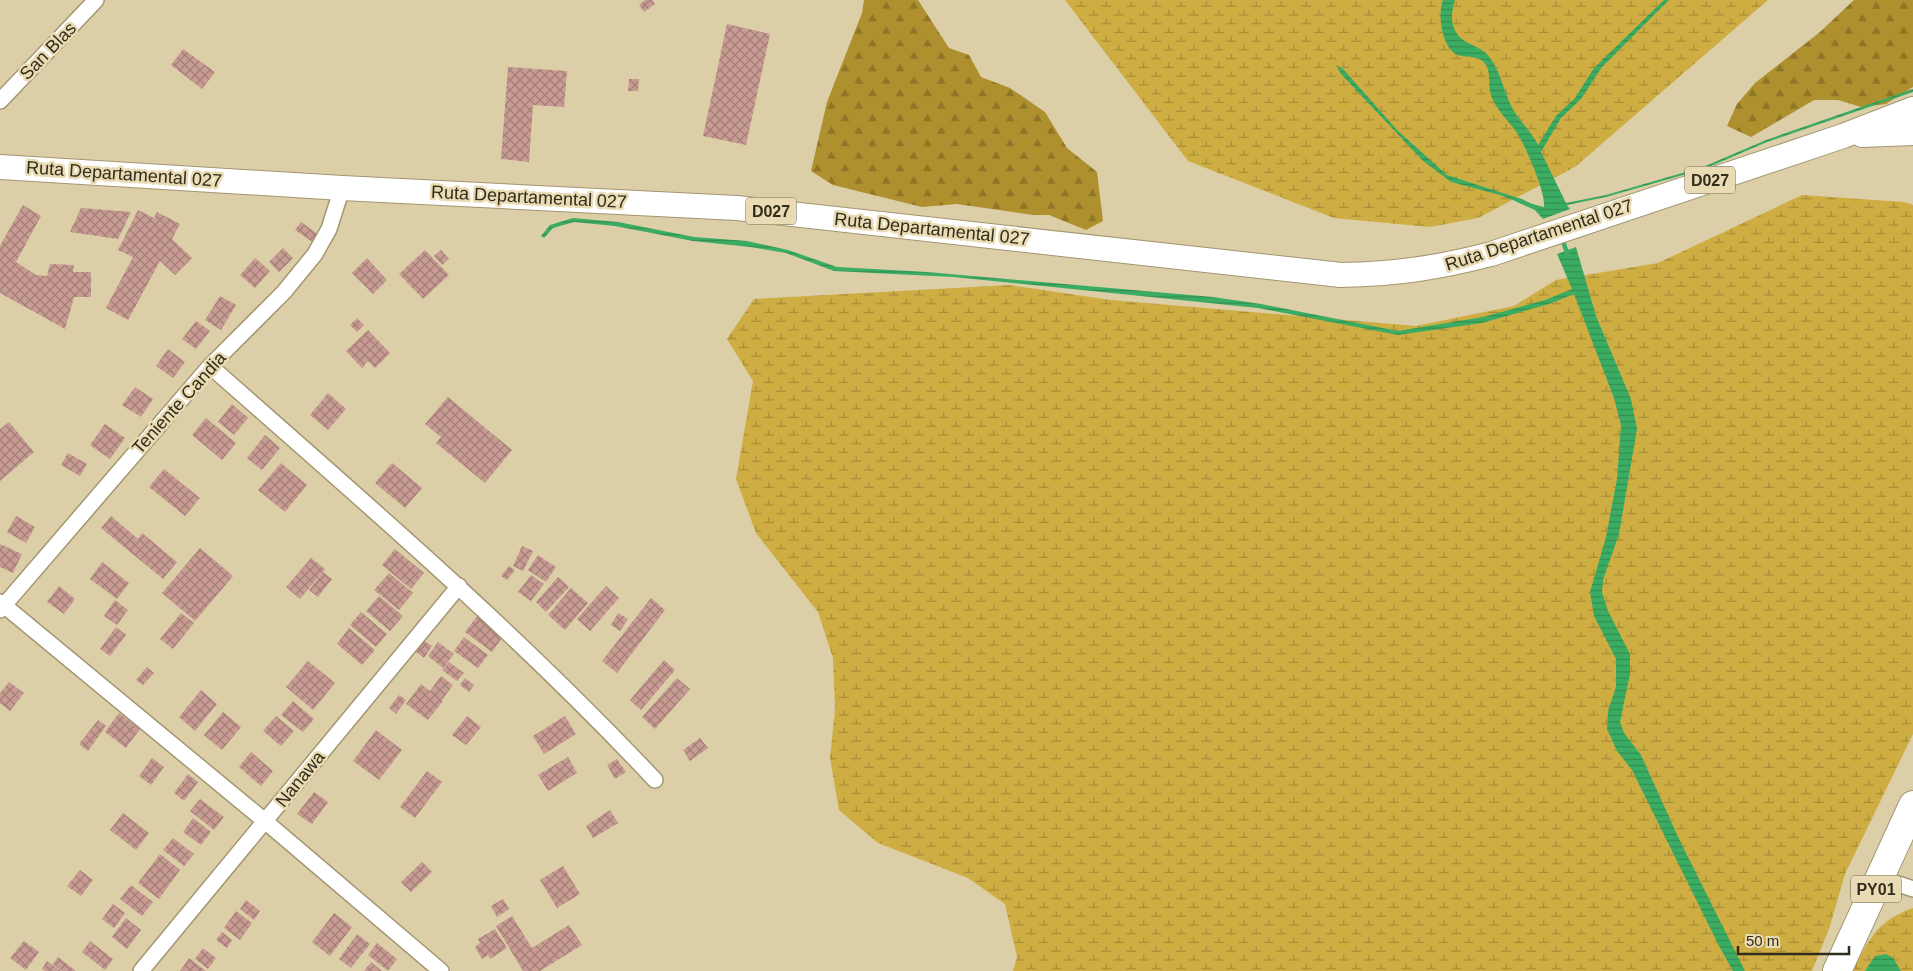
<svg xmlns="http://www.w3.org/2000/svg" width="1913" height="971" font-family="Arial,sans-serif">
<defs>
<pattern id="forest-firs" width="22" height="20" patternUnits="userSpaceOnUse" patternTransform="scale(1.25)"><rect width="22" height="20" fill="#ae902e"/><path d="M5 1l3.5 6h-7zM16 11l3.5 6h-7z" fill="#8e7626"/></pattern>
<pattern id="wetland-marsh" width="20" height="14" patternUnits="userSpaceOnUse" patternTransform="scale(1.25)"><rect width="20" height="14" fill="#cead43"/><path d="M1 5h8M5 5V1M11 12h8M15 12V8" fill="none" stroke="#a88d37"/></pattern>
<pattern id="water-rules" width="6" height="5" patternUnits="userSpaceOnUse" patternTransform="scale(1.25)"><rect width="6" height="5" fill="#3bad63"/><path d="M0 2.5h6" fill="none" stroke="#328d51"/></pattern>
<pattern id="building-cross-hatch" width="8" height="8" patternUnits="userSpaceOnUse" patternTransform="scale(1.25)"><rect width="8" height="8" fill="#c89c93"/><path d="M0 0l8 8M0 8l8-8" fill="none" stroke="#a37f77"/></pattern>
</defs>
<rect width="100%" height="100%" fill="#dccea7"/>
<path fill="url(#forest-firs)" d="M864,0H918L949,48L969,55L981,77L1010,88L1045,112L1067,148L1097,172L1103,221L1086,230L1049,215H1033L957,204L922,207L833,185L811,171L827,102L862,13Z
M1854,0H1913V87L1886,104L1861,107L1838,100H1814L1751,137L1727,126L1737,104L1755,83L1820,32Z"/>
<path fill="url(#wetland-marsh)" d="M1065,0H1768L1575,167L1478,218L1430,227L1334,218L1188,161Z
M1802,195L1904,202L1913,205V734L1845,874L1830,926L1812,971H1013L1017,957L1005,904L968,878L878,843L839,810L830,758L835,709L833,658L818,612L756,533L736,479L753,381L727,339L754,299L1010,285L1111,300L1416,326L1514,306L1556,280L1658,263Z
M1913,908V971H1852C1870,939 1876,921 1913,908Z"/>
<path fill="url(#water-rules)" d="M1443,0H1455C1452,9 1450,21 1455,30C1462,46 1481,44 1490,58C1502,74 1504,94 1514,111C1521,123 1532,132 1538,145L1556,116L1575,98L1594,68L1664,0H1669L1602,67L1581,99L1561,118L1541,152L1566,203L1606,195L1703,167L1766,140L1913,89V92L1767,142L1704,169L1606,197L1567,205L1570,209L1543,219L1532,207V204L1544,207C1546,193 1525,145 1517,133C1509,121 1495,109 1491,95C1488,86 1491,73 1486,65C1480,55 1468,58 1458,55C1442,49 1437,14 1443,0Z
M1336,65L1343,69L1398,131L1447,175L1524,200L1523,204L1500,195L1451,182L1422,160L1341,74Z
M573,218L618,222L694,237L747,241L788,250L837,267L927,272L1213,297L1261,304L1398,331L1483,317L1545,300L1572,289L1557,254L1576,247L1596,316L1631,399L1637,429L1619,534L1603,580L1602,592L1608,611L1630,654V674L1620,722L1624,733L1641,755L1679,839L1745,971H1733L1719,946L1632,770L1617,751L1607,729L1608,711L1616,687V659L1594,616L1590,592L1606,537L1617,479L1621,425L1614,398L1574,294L1549,304L1482,323L1398,335L1258,308L954,277L834,271L786,253L750,247L693,241L615,226L574,222L553,228L544,238L541,236L550,225Z
M1886,954L1893,958L1901,971H1865L1875,956Z"/>
<g fill="none" stroke-linecap="round" stroke-linejoin="round">
<path stroke="#3bad63" stroke-width="4.5" d="M1518,200L1536,208
M1562,239L1568,255"/>
</g>
<path fill="url(#building-cross-hatch)" d="M645,0H652L655,4L644,12L639,5Z
M727,24L770,34L746,145L703,136Z
M183,49L215,72L202,89L171,65Z
M508,67L567,71L564,107L533,105L529,162L501,159Z
M629,79H639L638,91H628Z
M23,205L41,216L16,262L36,275L47,276L50,264L74,265L73,272H91V297H74L65,329L0,293V246Z
M81,208L131,212L118,239L70,232Z
M138,210L154,218L157,212L180,224L172,239L192,258L175,275L160,261L128,320L106,308L133,257L118,250Z
M301,222L319,235L314,243L295,230Z
M283,248L293,258L279,272L269,262Z
M425,250L449,275L423,299L399,274Z
M441,250L449,259L442,265L434,256Z
M255,258L270,271L255,288L240,275Z
M367,258L387,280L373,294L352,273Z
M220,296L236,305L221,330L205,320Z
M357,318L364,325L357,332L350,325Z
M196,321L210,331L196,349L182,339Z
M368,330L390,353L375,368L368,361L362,368L346,351Z
M168,349L185,362L173,378L156,366Z
M135,387L153,399L141,417L122,405Z
M328,393L346,409L328,430L310,415Z
M448,397L512,450L485,483L436,443L441,437L425,424Z
M232,404L248,418L234,435L218,422Z
M206,418L236,443L222,460L192,435Z
M9,422L34,452L0,481V429Z
M105,424L125,438L110,459L90,445Z
M265,435L280,448L262,470L247,458Z
M68,453L87,464L80,476L61,465Z
M281,463L307,485L285,512L258,490Z
M392,463L422,488L405,508L375,483Z
M164,469L200,498L185,516L149,487Z
M16,516L35,527L26,543L7,532Z
M111,516L138,539L142,533L177,562L163,579L101,528Z
M0,544L22,554L13,573L0,567Z
M522,546L533,551L523,571L513,566Z
M200,548L233,576L195,621L162,593Z
M395,549L424,573L411,589L382,565Z
M538,555L556,567L546,582L528,570Z
M311,558L325,569L300,599L286,587Z
M102,562L129,583L117,599L90,579Z
M509,566L515,570L507,580L501,576Z
M323,572L332,579L318,597L309,590Z
M389,573L413,593L399,610L374,590Z
M531,575L544,584L531,601L518,592Z
M558,577L569,587L546,612L536,602Z
M59,586L75,599L64,614L47,602Z
M606,586L619,598L590,631L577,619Z
M571,588L588,603L565,630L548,615Z
M379,596L403,616L390,631L366,611Z
M651,598L665,610L617,673L602,661Z
M115,600L128,610L117,625L104,616Z
M361,612L387,634L376,647L350,625Z
M181,613L194,623L173,649L160,639Z
M618,613L628,619L620,631L611,625Z
M478,615L504,635L492,652L465,632Z
M116,627L126,635L110,656L100,649Z
M349,628L375,650L362,665L337,644Z
M464,637L488,655L478,668L454,651Z
M423,640L432,646L424,658L415,651Z
M438,642L454,654L443,668L428,656Z
M664,660L675,670L641,710L630,700Z
M308,661L335,683L313,710L286,687Z
M449,662L464,673L457,681L442,670Z
M147,667L154,673L143,685L136,680Z
M441,676L453,685L442,700L437,697L443,701L428,720L406,704L421,684L430,691Z
M465,678L474,685L469,692L460,685Z
M677,678L690,689L655,729L642,717Z
M9,682L24,693L10,711L0,703V693Z
M201,690L217,704L195,731L179,717Z
M399,695L406,700L396,714L389,708Z
M293,701L314,719L303,732L281,715Z
M223,712L241,727L222,750L204,735Z
M119,713L140,729L126,748L105,732Z
M276,716L294,731L281,746L263,731Z
M467,716L481,727L466,745L452,735Z
M565,716L576,734L544,754L533,736Z
M98,720L106,726L88,751L79,744Z
M376,730L402,750L379,780L353,761Z
M700,738L708,748L690,761L683,750Z
M251,752L273,771L261,786L239,767Z
M568,757L577,773L548,791L538,775Z
M152,758L164,767L151,785L139,776Z
M617,759L626,772L615,779L607,765Z
M427,771L442,782L415,818L400,807Z
M188,774L198,782L184,801L174,793Z
M314,792L328,802L312,824L297,814Z
M200,799L224,817L214,830L190,811Z
M610,810L618,823L593,838L586,826Z
M123,813L149,833L136,850L110,830Z
M193,818L211,832L201,845L183,832Z
M173,838L194,854L184,866L163,850Z
M160,854L180,870L159,899L138,883Z
M422,862L432,872L411,892L401,882Z
M563,866L580,894L557,908L540,880Z
M80,870L93,880L81,896L67,886Z
M131,885L153,902L142,916L120,899Z
M503,899L509,909L497,917L491,906Z
M246,900L260,911L254,920L240,909Z
M113,904L125,913L114,928L102,919Z
M236,911L252,923L240,940L224,928Z
M334,913L352,927L330,956L312,942Z
M512,916L532,948L569,925L582,945L540,971H523L496,926Z
M126,918L141,930L127,949L112,937Z
M495,929L507,948L490,959L488,955L482,959L475,947L480,943L478,939Z
M222,932L232,940L227,948L216,940Z
M357,934L370,944L351,968L339,959Z
M24,941L39,952L26,970L10,958Z
M90,941L113,959L105,970L82,952Z
M377,943L397,959L388,971L368,955Z
M203,948L216,958L208,969L195,959Z
M58,957L76,971H62L53,964Z
M189,958L206,971H180Z
M47,961L61,971H45L42,969Z
M371,962L382,971H364Z"/>
<g fill="none" stroke-linecap="round" stroke-linejoin="round">
<g stroke="#a39671" stroke-width="18">
<path id="street" d="M0,101L96,0
M210,366C362,500 516,632 655,780
M0,602L266,822L441,971
M0,610L210,366L284,292L315,254L329,229L342,188
M1880,878L1913,889
M141,971L459,586"/>
</g>
<g stroke="#a39671" stroke-width="26">
<path id="primary" d="M1862,135L1913,133
M0,167L342,188L737,208L1341,275C1396,274 1437,268 1491,254L1843,136L1913,109"/>
</g>
<g stroke="#a39671" stroke-width="30">
<path id="highway" d="M1837,971L1913,805"/>
</g>
<use href="#street" stroke="#fff" stroke-width="15"/>
<use href="#primary" stroke="#fff" stroke-width="24"/>
<use href="#highway" stroke="#fff" stroke-width="28"/>
</g>
<g text-anchor="middle" dominant-baseline="central" stroke-width="5" stroke-linejoin="round" paint-order="stroke">
<g fill="#e9dbb3" stroke="#686049" stroke-width="1">
<rect x="1685" y="166.5" width="50" height="27" rx="4"/>
<rect x="746" y="197.5" width="50" height="27" rx="4"/>
<rect x="1851" y="875.5" width="50" height="27" rx="4"/>
</g>
<g font-size="16" font-weight="bold" fill="#312c1c">
<text x="1710" y="180">D027</text>
<text x="771" y="211">D027</text>
<text x="1876" y="889">PY01</text>
</g>
<g font-size="18" fill="#312c1c" stroke="#e9dbb3">
<text transform="translate(48 51) rotate(-46)">San Blas</text>
<text transform="translate(124 174) rotate(4)">Ruta Departamental 027</text>
<text transform="translate(529 197) rotate(3)">Ruta Departamental 027</text>
<text transform="translate(932 229) rotate(6)">Ruta Departamental 027</text>
<text transform="translate(1539 235) rotate(-18)">Ruta Departamental 027</text>
<text transform="translate(179 403) rotate(-48)">Teniente Candia</text>
<text transform="translate(300 779) rotate(-51)">Nanawa</text>
</g>
</g>
<path d="M1738 946v8h111v-8" fill="none" stroke="#312c1c" stroke-width="2.5"/>
<text x="1746" y="946" font-size="15" fill="#312c1c" stroke="#e9dbb3" stroke-width="4" paint-order="stroke">50 m</text>
</svg>
